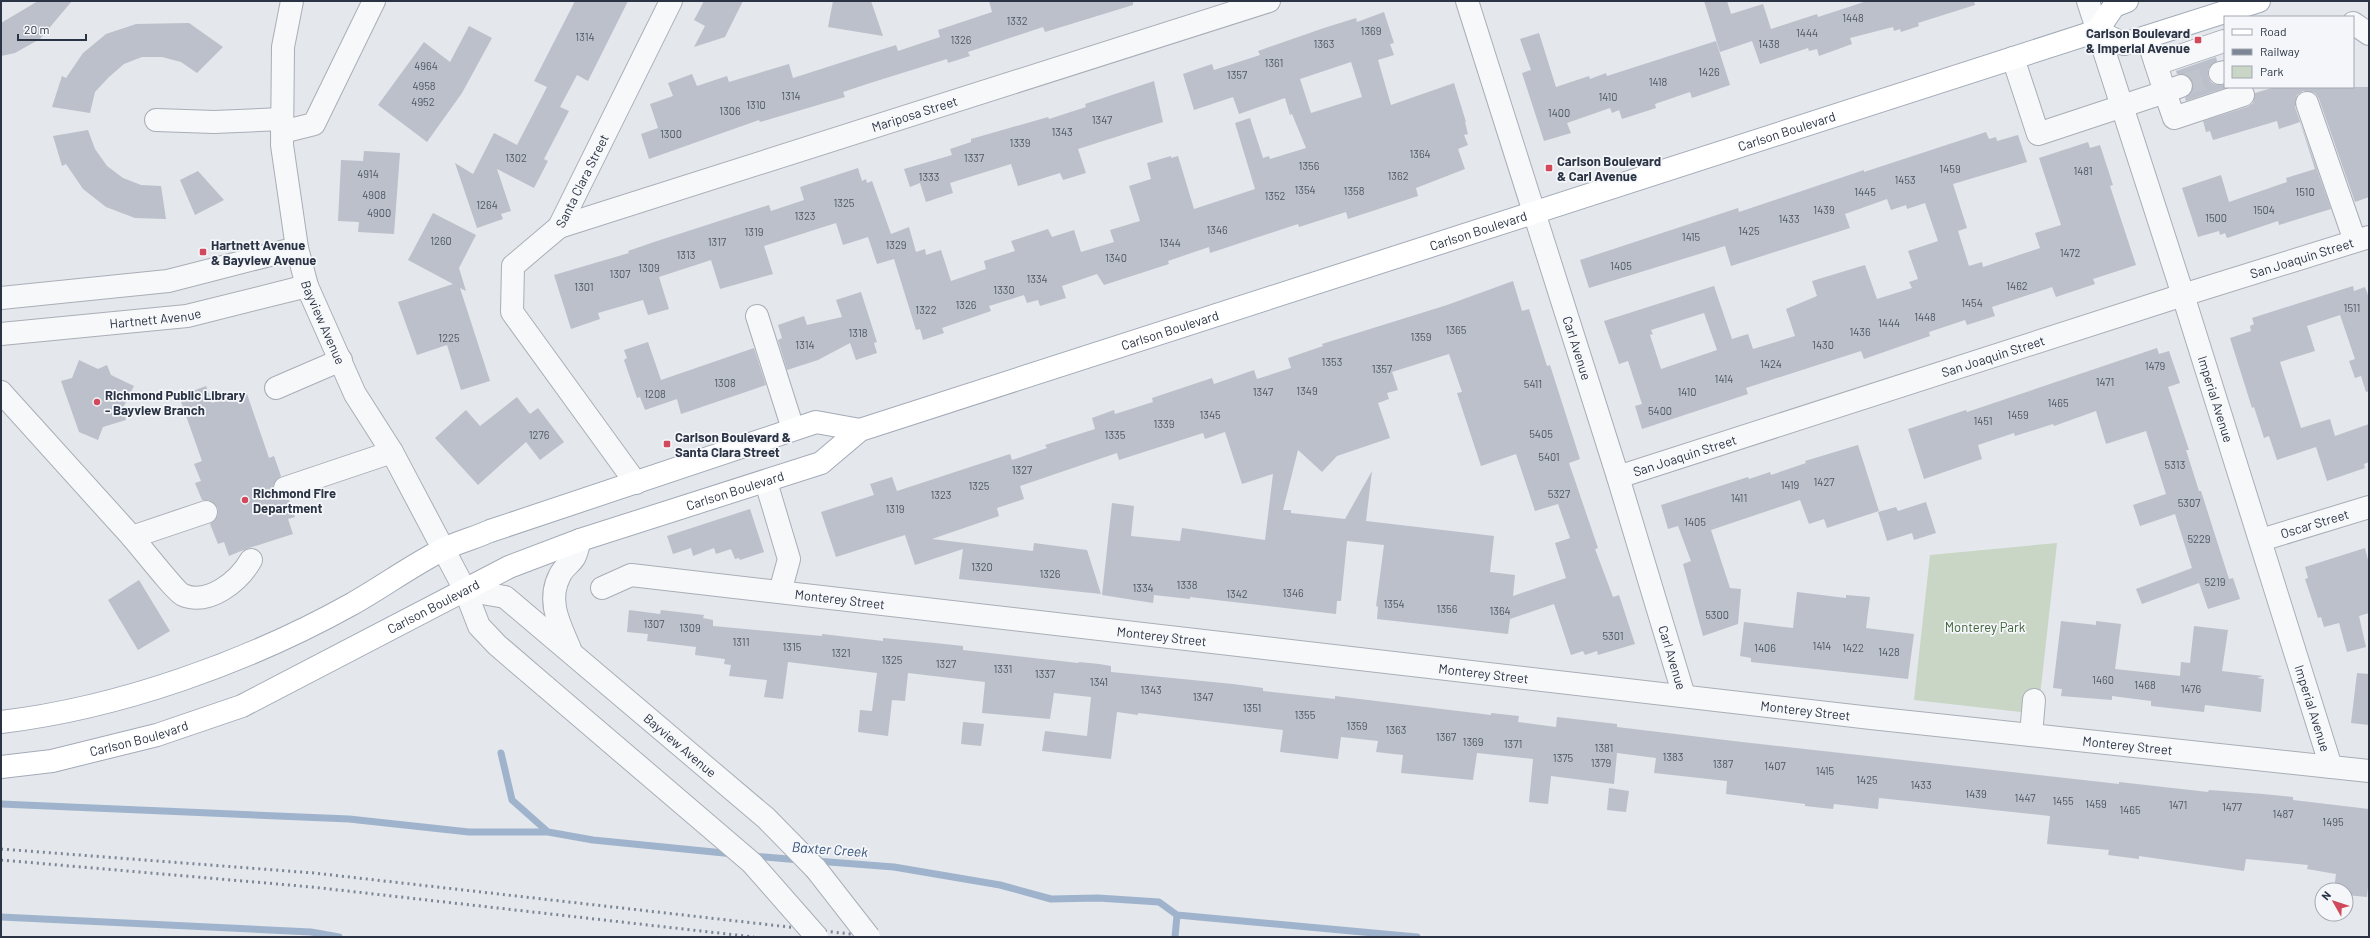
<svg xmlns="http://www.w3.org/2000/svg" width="2370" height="938" font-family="Barlow,sans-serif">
<rect width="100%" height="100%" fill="#e4e7ec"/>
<path fill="#c9d6c5" d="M2057,543L2038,714L1914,700L1930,555Z"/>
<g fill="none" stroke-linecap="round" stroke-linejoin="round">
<path stroke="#9fb4cc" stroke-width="7" d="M501,753L512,800L548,832L593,840L734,854
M1,804L349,819L469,832H548
M752,856L800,860
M816,861L894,867L1000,885L1051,899L1098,898L1159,902L1177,915L1175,937
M1177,915L1417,937
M1,917L311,932L339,937"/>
</g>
<path fill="#bbc0ca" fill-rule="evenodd" d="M38,1H72L40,39L15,53L1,56V23Z
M575,1H628L588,81L577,75L560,107L569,111L544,159L548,161L534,188L497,169L511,211L501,214L503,219L477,228L455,163L473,174L494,133L517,145L547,87L534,81Z
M704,1H743L725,37L694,47L705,26L694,20Z
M833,1H871L883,36L828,27Z
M989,1H1133V5L1045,32L1043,27L968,52L970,56L948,63L947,59L867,84L843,92L845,97L760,122L759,120L649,159L641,134L658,128L650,104L673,96L668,83L692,74L697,86L727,76L729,82L789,64L793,78L896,45L898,51L940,37L938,30L992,12Z
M1704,1H1727L1731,14L1763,4L1771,29L1817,14L1818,17L1867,1H1974L1975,5L1918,23L1919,26L1901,32L1900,29L1894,31L1893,27L1850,38L1852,44L1819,56L1817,49L1809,51L1808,48L1760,64L1752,41L1720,52Z
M1384,12L1394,43L1390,44L1394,55L1378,60L1391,105L1454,83L1466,122H1465L1468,134L1464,135L1468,145L1458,149L1465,169L1416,188L1418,196L1348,219L1346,212L1299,227L1298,224L1210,253L1209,247L1168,261L1169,264L1104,285L1097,274L1062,286L1066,298L1040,306L1038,300L1027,303L1024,295L989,306L991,311L942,328L944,333L923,340L920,329L916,330L894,259L877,264L868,237L843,245L836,223L764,246L773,274L720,289L711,260L659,277L669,309L648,315L643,300L598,313L600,319L571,329L554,275L629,253L628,251L654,242L769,205L771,211L804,200L800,187L858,168L862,181L866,179L867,183L872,181L891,234L909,227L916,252L925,249L926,255L941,250L951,281L986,269L984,261L1015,251L1011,241L1048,229L1052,237L1074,230L1081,252L1114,242L1110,230L1140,221L1129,186L1151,179L1147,163L1171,156V158L1178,156L1194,209L1255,189L1235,123L1250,118L1263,158L1269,156L1270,159L1306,148L1292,114L1290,115L1285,98L1239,114L1233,97L1194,110L1183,74L1212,64L1214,70L1260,55L1258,51L1324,28L1356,18L1357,22ZM1351,62L1362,97L1311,113L1300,79Z
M189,23L223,47L197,73L181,62L162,57H142L124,64L109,77L95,92L90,113L52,107L62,76L66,78L83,53L106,34L136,24Z
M469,26L492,38L462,93L427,142L378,105L424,42L450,62Z
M1539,33L1556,87L1589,76L1590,79L1606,73L1607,76L1716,41L1730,85L1692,98L1690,92L1655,104L1656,108L1622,119L1619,110L1612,113L1610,108L1567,123L1571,133L1544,141L1522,73L1531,70L1520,39Z
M2216,57L2217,61L2208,69V76L2211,82L2216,85H2224L2225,88L2186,101L2185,98L2190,94L2193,88V82L2189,76L2177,74L2176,71Z
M1154,81L1163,122L1078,149L1086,173L1063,180L1060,173L1018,186L1011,164L950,183L953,193L926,202L920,183L910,187L904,169L952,155L950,149L971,142V139L1048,117L1049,119L1086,107L1085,104Z
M2275,87H2369V197L2355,202L2319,99L2315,93L2303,91L2297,95L2295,107L2331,209L2279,225L2278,221L2227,238L2225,233L2220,235L2219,231L2198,237L2182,188L2221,175L2229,202L2287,182L2286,178L2315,169L2300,122L2279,129L2277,121L2213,140L2210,131L2206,132L2203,121L2247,107L2253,103L2255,93Z
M88,130L95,149L107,166L123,178L141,185L161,186L166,219L135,218L106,207L83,189L66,164L62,166L53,136Z
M1986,132L1989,139L1996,137L1997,141L2018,135L2027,162L1953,184L1967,228L1958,231L1969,266L1982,262L1983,267L2040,248L2035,233L2061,225L2039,158L2088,142L2090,148L2100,145L2113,185L2110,186L2136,265L2093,279L2095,284L2056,297L2052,287L1992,307L1995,316L1967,325L1965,320L1929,332L1930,336L1864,359L1861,351L1746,388L1748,394L1642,429L1635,406L1642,404L1628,361L1619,364L1604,321L1714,286L1732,339L1748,334L1753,349L1795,336L1786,309L1817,296L1812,281L1865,265L1877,299L1912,288L1909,282L1918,279L1908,251L1938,241L1925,203L1907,209L1906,205L1891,210L1887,199L1845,214L1850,228L1731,266L1725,246L1589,288L1580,260L1738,208L1739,212L1864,170V172ZM1704,313L1717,350L1661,369L1650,335L1653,334L1651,330Z
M364,151L400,153L394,234L358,232L359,222L338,221L341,160L363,161Z
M198,171L224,200L195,215L180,180Z
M433,213L476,235L459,268L466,291L460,288L490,381L461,390L447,345L417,355L398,302L453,284L408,260Z
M1513,281L1522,311L1529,309L1547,366L1550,365L1580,459L1569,463L1598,548L1595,549L1613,597L1619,595L1635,644L1598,655L1597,651L1585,655L1583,651L1571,655L1554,604L1510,619L1508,634L1377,619L1378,607L1376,606L1384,545L1347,541L1341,601H1337L1336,614L1190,597V599L1154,595L1153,603L1102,595L1112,503L1134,506L1131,536L1180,541L1182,528L1265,540L1273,474L1242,484L1225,432L1205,439L1203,433L1119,460L1117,453L1020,486L1024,499L997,508L999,516L932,539L1033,551L1034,543L1087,550L1101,594L959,579L963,549L915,565L905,535L836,557L821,512L874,495L870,484L892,477L897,491L1010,454L1012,460L1047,448L1045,445L1095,429L1092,418L1114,410L1115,414L1153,402L1152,398L1212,378L1214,384L1254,370L1257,379L1291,368L1288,358L1323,346L1322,344L1447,305ZM1449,354L1462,392L1457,393L1481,466L1516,454L1535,511L1558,504L1570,538L1555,543L1566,578L1513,596L1515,575L1490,572L1494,536L1366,521L1372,471L1345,519L1291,513V510H1283L1298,450L1322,472L1337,456L1390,438L1378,403L1389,399L1387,393L1398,390L1392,372Z
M2353,286L2354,291L2365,287L2369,298V391L2366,392L2361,376L2355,378L2349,361L2355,359L2340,315L2307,326L2315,351L2280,362L2301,428L2330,419L2335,436L2369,424V462L2364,464L2365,468L2327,481L2316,447L2277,460L2269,436L2264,438L2254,407L2252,408L2230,338L2251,331L2250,326L2254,324L2252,318Z
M861,292L877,342L874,343L877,353L856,360L850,343L818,360L787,370L778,340L782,338L778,325L804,316L807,325L842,317L836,300Z
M648,342L661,380L754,348L766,385L681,414L677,399L645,410L640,397L637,398L624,360L627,358L624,350Z
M2157,348L2159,354L2169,351L2180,383L2168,387L2189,450H2186L2199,491H2201L2229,579L2233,578L2240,599L2208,609L2199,583L2142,604L2136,589L2192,568L2175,514L2140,526L2133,505L2166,494L2146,431L2106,444L2096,411L2054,426L2053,424L2015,436L2014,433L1978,445L1982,459L1924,479L1908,429L1966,410L1967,412Z
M79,360L98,369L107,365L111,375L134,386L123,408L126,420L103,427L98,440L79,432L61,381L72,378Z
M206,386L212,403L246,391L269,458L274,456L281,476L273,485V492L282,500H289L295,517L288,519L293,534L246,549L229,556L224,542L218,544L210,524L218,515V508L209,500H202L195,483L201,481L194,464L202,461L179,396Z
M517,397L530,414L538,408L564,442L540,460L526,442L478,485L435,438L466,410L480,426Z
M1858,445L1879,511L1827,528L1824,519L1809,524L1800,500L1711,530L1730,588L1741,589L1738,624L1703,636L1683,564L1691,561L1678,526L1668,529L1661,505L1748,477L1749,479L1770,472L1771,475L1806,463L1805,461Z
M1926,502L1936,533L1914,540L1912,533L1887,541L1878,512L1896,507L1898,511Z
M750,509L764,552L740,560L739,558L735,559L731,549L716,554L714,548L693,556L691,548L673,554L667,536Z
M2365,548L2369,564V613L2359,616L2366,647L2347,652L2339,623L2324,627L2321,617L2318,618L2305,579L2308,578L2305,567Z
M139,580L170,631L138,650L108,600Z
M1797,592L1846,598V595L1870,597L1866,628L1914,634L1908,679L1751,662V658L1740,656L1744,622L1793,628Z
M629,610L660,614L661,610L704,615L703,618L713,620V626L822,636V634L883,641V638L935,643L963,646V650L1078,663L1079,662L1099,664L1111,666V672L1233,684L1263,688V691L1335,699V696L1491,715V713L1519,716L1518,722L1556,727L1557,717L1617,724V727L1742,742L2119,784V782L2208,792L2209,790L2263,794L2293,797V800L2369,809V877L2367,897L2346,895V890H2334L2336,874L2307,869L2308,865L2246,859L2244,871L2139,856V859L2108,855L2109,850L2047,844L2050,816L1879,798L1878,809L1834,804L1833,809L1805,806V804L1726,794L1727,781L1654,773L1656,758L1617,753L1614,784L1551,776L1548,804L1529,802L1533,759L1477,753L1473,780L1401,773L1403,755L1376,752L1378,741L1341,737L1338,759L1280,752L1283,730L1138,713V715L1117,712L1111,759L1042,751L1045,731L1087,736L1091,697L1054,693L1050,719L982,713L985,682L908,673L905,701L892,700L888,736L858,732L860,710L872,711L877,673L788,662L783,699L764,697L767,680L729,676L731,665L724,664L725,659L695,655L696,647L647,641L648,634L627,632Z
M2061,621L2096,625V621L2121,624L2115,669L2180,676L2181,662L2190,663L2194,626L2228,630L2222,671L2263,676L2257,678L2264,679L2261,712L2205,705L2204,712L2151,706V701L2112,696V700L2061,696L2062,689L2053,688Z
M2357,673L2369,674V725L2351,723Z
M963,722L984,724L981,746L961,744Z
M1609,788L1629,791L1626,812L1607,810Z"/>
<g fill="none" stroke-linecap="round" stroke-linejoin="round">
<path stroke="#bfc3cb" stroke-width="22" stroke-dasharray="22 11" stroke-linecap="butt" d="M2181,86L2220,73"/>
<g stroke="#a9aeb7" stroke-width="24">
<g id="minor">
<path id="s1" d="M292,1L283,47L282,145L297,248L307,286L355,394L392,452L465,590L479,626L497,645L546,687"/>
<path id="s2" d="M1467,1L1618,477L1684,696"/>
<path id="s3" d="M2088,1L2183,295L2331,767"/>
<path d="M2353,23L2369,34"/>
<path d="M2147,37L2165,92L2181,86"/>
<path d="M2013,58L2038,134L2165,92L2174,118L2243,95L2240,87"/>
<path d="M2156,64L2224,41"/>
<path d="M2220,73L2225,72"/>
<path d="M2307,103L2355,241"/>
<path d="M156,120L214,122L282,119"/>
<path d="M282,132L314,124L374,1"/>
<path id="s4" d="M559,227L1269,1"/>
<path d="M1,298L168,281L297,248"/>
<path d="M757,316L793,429"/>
<path id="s5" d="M1,334L187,316L307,286"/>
<path d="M276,388L341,360"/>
<path d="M1,392L132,537L206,512"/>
<path id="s6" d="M1618,477L2183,295L2369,237"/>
<path d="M766,482L789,559L780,592"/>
<path id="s7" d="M636,483L512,312L513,266L559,227L671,1"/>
<path d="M285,488L392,452"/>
<path d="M132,537C140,546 176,592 183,595C209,606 239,581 251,560"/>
<path id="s8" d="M2261,540L2369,507"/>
<path id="s9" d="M602,588L631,575L1871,718L2369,771"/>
<path id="s10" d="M465,590L505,597L766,818L816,869"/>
<path d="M570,649C560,625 546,601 560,575C563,568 570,564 574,558C577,553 578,546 580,540"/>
<path d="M2031,735L2034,700"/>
</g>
</g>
<g stroke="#a3abb8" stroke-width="24">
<g id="major">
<path d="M2097,31L2124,44L2259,1"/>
<path d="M1,722C119,708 248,662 352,604C382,587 411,566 442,550C458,542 475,538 490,531L816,422L860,430"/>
<path id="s11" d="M1,767L52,761L157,735L242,706L509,567L580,540L821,463L860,430L2097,31L2114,6L2127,1"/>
</g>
</g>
<use href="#minor" stroke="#f7f8fa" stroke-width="22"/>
<use href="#major" stroke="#fff" stroke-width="22"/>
<path stroke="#7d8696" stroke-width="3" stroke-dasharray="2 4" stroke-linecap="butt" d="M1,849L314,873L877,937
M1,860L312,887L754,937"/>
<g stroke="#a9aeb7" stroke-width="24" stroke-linecap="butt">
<path id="minor-bridge" d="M546,687L752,863L817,937
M816,869L869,937"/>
</g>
<use href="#minor-bridge" stroke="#f7f8fa" stroke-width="22"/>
</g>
<g fill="#d1495b" stroke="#f4f6f9" stroke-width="1.5">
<rect x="2194" y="36" width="8" height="8" rx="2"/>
<rect x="1545" y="164" width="8" height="8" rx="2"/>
<rect x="199" y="248" width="8" height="8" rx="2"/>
<circle cx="97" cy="402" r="4"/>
<rect x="663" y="440" width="8" height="8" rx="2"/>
<circle cx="245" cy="500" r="4"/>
</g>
<g text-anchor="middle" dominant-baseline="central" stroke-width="3.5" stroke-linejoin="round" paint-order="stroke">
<g font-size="11" fill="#4f5766">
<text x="1853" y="17">1448</text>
<text x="1017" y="20">1332</text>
<text x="1371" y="30">1369</text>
<text x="1807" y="32">1444</text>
<text x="585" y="36">1314</text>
<text x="961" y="39">1326</text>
<text x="1324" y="43">1363</text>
<text x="1769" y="43">1438</text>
<text x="1274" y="62">1361</text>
<text x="426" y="65">4964</text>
<text x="1709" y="71">1426</text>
<text x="1237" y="74">1357</text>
<text x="1658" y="81">1418</text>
<text x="424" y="85">4958</text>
<text x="791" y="95">1314</text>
<text x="1608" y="96">1410</text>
<text x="423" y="101">4952</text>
<text x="756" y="104">1310</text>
<text x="730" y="110">1306</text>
<text x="1559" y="112">1400</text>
<text x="1102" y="119">1347</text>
<text x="1062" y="131">1343</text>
<text x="671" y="133">1300</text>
<text x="1020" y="142">1339</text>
<text x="1420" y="153">1364</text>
<text x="516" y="157">1302</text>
<text x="974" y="157">1337</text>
<text x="1309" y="165">1356</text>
<text x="1950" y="168">1459</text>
<text x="2083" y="170">1481</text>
<text x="368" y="173">4914</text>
<text x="1398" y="175">1362</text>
<text x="929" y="176">1333</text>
<text x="1905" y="179">1453</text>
<text x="1305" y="189">1354</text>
<text x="1354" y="190">1358</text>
<text x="1865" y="191">1445</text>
<text x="2305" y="191">1510</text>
<text x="374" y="194">4908</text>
<text x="1275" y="195">1352</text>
<text x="844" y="202">1325</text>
<text x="487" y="204">1264</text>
<text x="1824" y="209">1439</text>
<text x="2264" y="209">1504</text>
<text x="379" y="212">4900</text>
<text x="805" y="215">1323</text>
<text x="2216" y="217">1500</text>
<text x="1789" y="218">1433</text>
<text x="1217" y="229">1346</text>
<text x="1749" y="230">1425</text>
<text x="754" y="231">1319</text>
<text x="1691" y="236">1415</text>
<text x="441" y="240">1260</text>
<text x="717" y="241">1317</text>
<text x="1170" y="242">1344</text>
<text x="896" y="244">1329</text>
<text x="2070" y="252">1472</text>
<text x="686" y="254">1313</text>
<text x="1116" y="257">1340</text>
<text x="1621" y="265">1405</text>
<text x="649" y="267">1309</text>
<text x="620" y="273">1307</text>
<text x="1037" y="278">1334</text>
<text x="2017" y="285">1462</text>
<text x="584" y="286">1301</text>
<text x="1004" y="289">1330</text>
<text x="1972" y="302">1454</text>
<text x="966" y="304">1326</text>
<text x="2352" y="307">1511</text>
<text x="926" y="309">1322</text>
<text x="1925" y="316">1448</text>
<text x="1889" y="322">1444</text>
<text x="1456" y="329">1365</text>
<text x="1860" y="331">1436</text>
<text x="858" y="332">1318</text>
<text x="1421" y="336">1359</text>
<text x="449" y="337">1225</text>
<text x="805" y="344">1314</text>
<text x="1823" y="344">1430</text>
<text x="1332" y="361">1353</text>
<text x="1771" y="363">1424</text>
<text x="2155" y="365">1479</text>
<text x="1382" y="368">1357</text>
<text x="1724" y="378">1414</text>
<text x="2105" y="381">1471</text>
<text x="725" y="382">1308</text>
<text x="1533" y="383">5411</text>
<text x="1307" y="390">1349</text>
<text x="1263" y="391">1347</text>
<text x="1687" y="391">1410</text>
<text x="655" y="393">1208</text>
<text x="2058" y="402">1465</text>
<text x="1660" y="410">5400</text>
<text x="1210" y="414">1345</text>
<text x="2018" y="414">1459</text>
<text x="1983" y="420">1451</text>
<text x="1164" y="423">1339</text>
<text x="1541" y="433">5405</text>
<text x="539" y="434">1276</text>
<text x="1115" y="434">1335</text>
<text x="1549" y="456">5401</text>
<text x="2175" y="464">5313</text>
<text x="1022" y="469">1327</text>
<text x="1824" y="481">1427</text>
<text x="1790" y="484">1419</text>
<text x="979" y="485">1325</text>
<text x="1559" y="493">5327</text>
<text x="941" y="494">1323</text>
<text x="1739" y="497">1411</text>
<text x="2189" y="502">5307</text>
<text x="895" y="508">1319</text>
<text x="1695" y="521">1405</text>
<text x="2199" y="538">5229</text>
<text x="982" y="566">1320</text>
<text x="1050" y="573">1326</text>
<text x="2215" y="581">5219</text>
<text x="1187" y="584">1338</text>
<text x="1143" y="587">1334</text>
<text x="1293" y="592">1346</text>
<text x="1237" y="593">1342</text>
<text x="1394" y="603">1354</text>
<text x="1447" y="608">1356</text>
<text x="1500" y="610">1364</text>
<text x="1717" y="614">5300</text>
<text x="654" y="623">1307</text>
<text x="690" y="627">1309</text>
<text x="1613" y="635">5301</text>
<text x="741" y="641">1311</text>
<text x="1822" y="645">1414</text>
<text x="792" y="646">1315</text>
<text x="1765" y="647">1406</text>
<text x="1853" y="647">1422</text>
<text x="1889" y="651">1428</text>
<text x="841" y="652">1321</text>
<text x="892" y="659">1325</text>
<text x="946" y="663">1327</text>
<text x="1003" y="668">1331</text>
<text x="1045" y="673">1337</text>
<text x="2103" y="679">1460</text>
<text x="1099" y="681">1341</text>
<text x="2145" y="684">1468</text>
<text x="2191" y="688">1476</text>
<text x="1151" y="689">1343</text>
<text x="1203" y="696">1347</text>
<text x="1252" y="707">1351</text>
<text x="1305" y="714">1355</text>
<text x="1357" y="725">1359</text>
<text x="1396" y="729">1363</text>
<text x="1446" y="736">1367</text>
<text x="1473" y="741">1369</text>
<text x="1513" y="743">1371</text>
<text x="1604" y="747">1381</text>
<text x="1673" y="756">1383</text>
<text x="1563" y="757">1375</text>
<text x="1601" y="762">1379</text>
<text x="1723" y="763">1387</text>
<text x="1775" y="765">1407</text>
<text x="1825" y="770">1415</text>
<text x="1867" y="779">1425</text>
<text x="1921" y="784">1433</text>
<text x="1976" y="793">1439</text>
<text x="2025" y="797">1447</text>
<text x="2063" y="800">1455</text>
<text x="2096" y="803">1459</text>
<text x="2178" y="804">1471</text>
<text x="2232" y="806">1477</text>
<text x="2130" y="809">1465</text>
<text x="2283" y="813">1487</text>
<text x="2333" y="821">1495</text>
</g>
<g font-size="13" font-weight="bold" fill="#2b3445" stroke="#f4f6f9" text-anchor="start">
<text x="2190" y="33" text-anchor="end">Carlson Boulevard<tspan x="2190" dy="15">&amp; Imperial Avenue</tspan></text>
<text x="1557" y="161">Carlson Boulevard<tspan x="1557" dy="15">&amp; Carl Avenue</tspan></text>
<text x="211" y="245">Hartnett Avenue<tspan x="211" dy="15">&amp; Bayview Avenue</tspan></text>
<text x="105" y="395">Richmond Public Library<tspan x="105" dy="15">- Bayview Branch</tspan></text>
<text x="675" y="437">Carlson Boulevard &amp;<tspan x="675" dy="15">Santa Clara Street</tspan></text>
<text x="253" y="493">Richmond Fire<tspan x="253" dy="15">Department</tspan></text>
</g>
<g font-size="13" fill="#2b3445" stroke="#f4f6f9">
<text stroke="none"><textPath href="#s4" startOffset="373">Mariposa Street</textPath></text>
<text stroke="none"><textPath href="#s11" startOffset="1904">Carlson Boulevard</textPath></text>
<text stroke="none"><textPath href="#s7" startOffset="369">Santa Clara Street</textPath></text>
<text stroke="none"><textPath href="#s11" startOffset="1580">Carlson Boulevard</textPath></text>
<text stroke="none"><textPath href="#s6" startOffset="718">San Joaquin Street</textPath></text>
<text stroke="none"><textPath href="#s5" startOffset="155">Hartnett Avenue</textPath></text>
<text stroke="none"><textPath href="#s1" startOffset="328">Bayview Avenue</textPath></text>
<text stroke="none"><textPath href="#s11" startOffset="1256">Carlson Boulevard</textPath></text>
<text stroke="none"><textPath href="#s2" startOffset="364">Carl Avenue</textPath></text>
<text stroke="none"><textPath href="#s6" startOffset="394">San Joaquin Street</textPath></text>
<text stroke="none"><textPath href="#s3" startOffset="418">Imperial Avenue</textPath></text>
<text stroke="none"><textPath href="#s6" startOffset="70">San Joaquin Street</textPath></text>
<text stroke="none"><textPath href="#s11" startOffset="789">Carlson Boulevard</textPath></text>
<text stroke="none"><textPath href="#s8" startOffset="56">Oscar Street</textPath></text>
<text stroke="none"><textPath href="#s9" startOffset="242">Monterey Street</textPath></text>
<text stroke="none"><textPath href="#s11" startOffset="465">Carlson Boulevard</textPath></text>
<text stroke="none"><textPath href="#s9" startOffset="566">Monterey Street</textPath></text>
<text stroke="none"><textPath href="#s2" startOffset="688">Carl Avenue</textPath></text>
<text stroke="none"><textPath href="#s9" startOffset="890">Monterey Street</textPath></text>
<text stroke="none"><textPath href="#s3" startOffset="742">Imperial Avenue</textPath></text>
<text stroke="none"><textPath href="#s9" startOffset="1214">Monterey Street</textPath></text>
<text stroke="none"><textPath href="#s11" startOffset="141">Carlson Boulevard</textPath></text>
<text stroke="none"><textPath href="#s10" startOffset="270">Bayview Avenue</textPath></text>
<text stroke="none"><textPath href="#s9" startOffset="1538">Monterey Street</textPath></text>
</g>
<g font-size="13" fill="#3f6138" stroke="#f4f6f9">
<text x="1985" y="627">Monterey Park</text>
</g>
<g font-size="14" font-style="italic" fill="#34527a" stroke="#f4f6f9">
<text transform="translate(830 849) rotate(4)">Baxter Creek</text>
</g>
</g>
<rect width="2370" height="938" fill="none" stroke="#2b3445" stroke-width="4"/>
<rect x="2224" y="16" width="130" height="72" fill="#f4f6f9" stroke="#a4a8b1"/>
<rect x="2232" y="29" width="20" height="6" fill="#ffffff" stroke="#a4a8b1"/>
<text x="2260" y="36" font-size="12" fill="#2b3445">Road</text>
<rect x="2232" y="49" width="20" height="6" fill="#7d8696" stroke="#a4a8b1"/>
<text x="2260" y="56" font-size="12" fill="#2b3445">Railway</text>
<rect x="2232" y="66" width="20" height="12" fill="#c9d6c5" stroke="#a4a8b1"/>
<text x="2260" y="76" font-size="12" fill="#2b3445">Park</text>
<g transform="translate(2334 902) rotate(309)"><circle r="19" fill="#f4f6f9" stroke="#a4a8b1"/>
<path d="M0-3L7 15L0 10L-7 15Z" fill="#d1495b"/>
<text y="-6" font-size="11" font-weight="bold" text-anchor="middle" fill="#2b3445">N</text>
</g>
<path d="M18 34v6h68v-6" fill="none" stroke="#2b3445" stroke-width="2"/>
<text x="24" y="34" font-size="12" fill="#2b3445" stroke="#f4f6f9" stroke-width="3" paint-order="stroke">20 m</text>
</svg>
